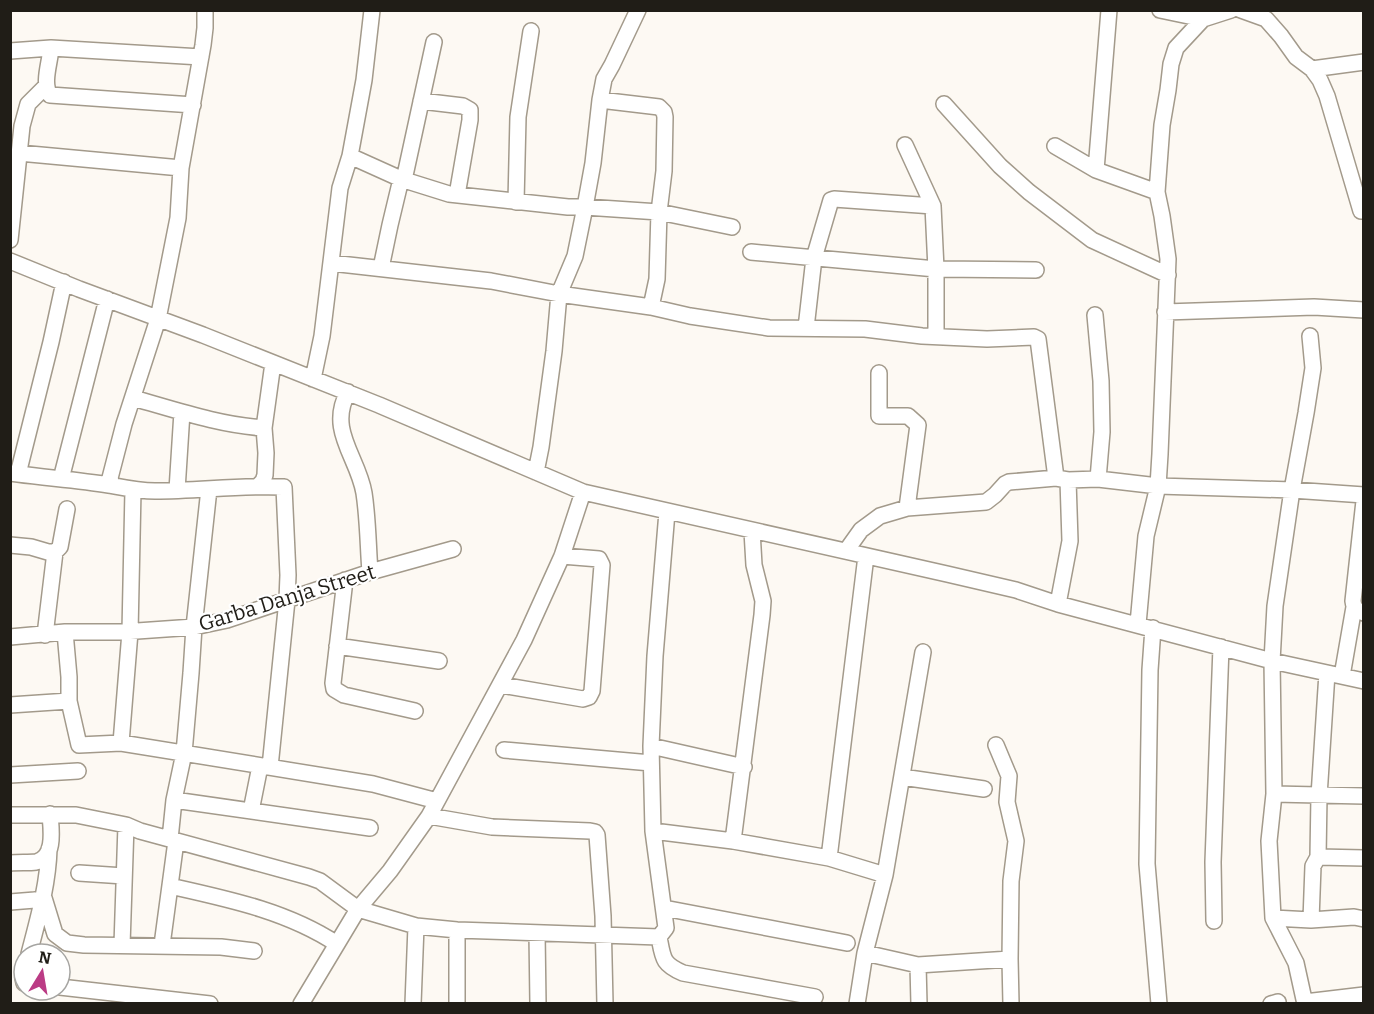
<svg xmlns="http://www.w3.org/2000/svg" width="1374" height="1014" font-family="Bitter,serif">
<rect width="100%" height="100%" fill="#fdf9f3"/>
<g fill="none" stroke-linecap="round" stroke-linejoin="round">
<g stroke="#a39a8b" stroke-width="18">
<path id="minor" d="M1160,10L1203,19
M1241,10L1266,19L1281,36L1296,57L1312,69L1320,80L1327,96L1361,211
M51,48L201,57
M10,51L51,48C50,63 42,83 50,95L193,105
M1312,69L1364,62
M600,100L659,107L664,112L665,117L664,171L659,212L657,279L651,307
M421,101L463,106L470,110V120L457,195
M944,104L1000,166L1029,192L1092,240L1168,275
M905,145L933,206L936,269V337
M1055,146L1096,170L1157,192
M19,153L181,168
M350,156L401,179L449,194L568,207H585L593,163L600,100L604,79L612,65L638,10
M1096,170L1109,10
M404,180L434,42
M516,202L518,117L531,31
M10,240L22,126L28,104L46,86
M751,252L936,269L1036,270
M10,261L79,289L203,335L379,405L583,492L947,574L1016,590L1058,604L1272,661L1364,681
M331,263L491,281L559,294L651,307L690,316L769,328L865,329L922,336L987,339L1034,337L1038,339L1056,478
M381,268L390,225L401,179
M1165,312L1314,307L1364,310
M1095,315L1101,381L1102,432L1098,479
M806,328L814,258L831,200L834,199L933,206
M879,373V416H908L918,425L907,508
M313,379L322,336L340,188L350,156L364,80L372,10
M348,392C327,430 358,457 364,493C368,519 368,546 370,572
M133,398C176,410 219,425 264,428
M536,472L541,447L554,351L559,294L575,256L585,207L659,212L732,227
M10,473L18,474L51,342L64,282
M18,474C48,478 79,480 109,485C125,488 139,491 155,491C198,491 241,485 284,487L288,575L287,600L270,767
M61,479L107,299
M112,485L110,478L124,424L158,319L178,218L181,168L203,45L205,28V10
M258,486L263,481L265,475L266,453L264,428L273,363
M177,490L182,412
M1364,501L1353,601C1354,609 1356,610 1364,613
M752,531L754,565L763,601L762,615L733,841L829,858L885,875L865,953L918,965L919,1004
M10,545L31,547L48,552H55L45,635
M846,551L861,530L880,516L907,508L986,502L995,495L1005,484L1009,482L1056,478L1068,480L1098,479L1158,486L1292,490L1364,495
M55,552L60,547L67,509
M345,580L333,683L334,689L344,695L415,711
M1058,604L1070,541L1068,480
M1138,624L1146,536L1158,486L1160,454L1168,259L1162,216L1157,192L1162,125L1168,90L1171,64L1176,48L1203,19L1231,10
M1153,628L1150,670L1147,864L1159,1004
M65,632L69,677V701L79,745L121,743L373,784L437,801
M10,637L65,632H123L194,627L227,620L370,572L453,549
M337,646L439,661
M1342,676L1354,607
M501,685L583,699L589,697L592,691L602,565L599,559L562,556
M10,705L69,701
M121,743L130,632L133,490
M996,745L1009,776L1007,802L1016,841L1011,881L1010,959L1011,1004
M651,746L744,767
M504,750L651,763
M10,775L78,771
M902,777L984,789
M1274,794L1364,796
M174,800L370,828
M251,811L260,766
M10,815H76L126,825L140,831L309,877L320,881L358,909L416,926L457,930L659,937L666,928L653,831L651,746L655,656L667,512
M429,816L492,827L590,831L595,832L597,835L603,916L605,1004
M653,831L733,841
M170,839L174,800L184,753L191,673L194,627L209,489
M1318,857L1319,796L1327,673
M829,858L866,556
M10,863C19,862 28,863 36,862C56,858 51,828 50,814
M79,873L124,876
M885,875L923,652
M170,886C228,899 287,911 337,944
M10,902L35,900L44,898L55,934L67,943L84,945L221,947L254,951
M664,908L847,943
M1273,918L1311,920L1354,917L1364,919
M1311,920L1313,866L1318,857L1364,858
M1214,921L1213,862L1221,647
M537,933L538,1004
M659,937C663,958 662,964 683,973L815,997
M122,945L126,825
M162,945L176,841
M29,954C38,919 48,885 49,849
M918,965L1010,959
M24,974L23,978L24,983
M60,987L210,1004
M1305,1002L1364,995
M301,1004L358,909L390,871L429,816L524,640L562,556L583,492
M413,1004L416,926
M457,1004V930
M857,1004L865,953
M1271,1004L1278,1002
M1305,1004L1296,963L1273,918L1269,841L1274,794L1272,661L1275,606L1292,490L1306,413L1313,368L1310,336"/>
</g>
<use href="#minor" stroke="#fff" stroke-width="15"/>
</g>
<g text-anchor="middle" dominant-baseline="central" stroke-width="4.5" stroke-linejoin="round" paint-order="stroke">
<g font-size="21" fill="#201d17" stroke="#fff">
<text transform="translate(287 598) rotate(-17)">Garba Danja Street</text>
</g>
</g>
<rect width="1374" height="1014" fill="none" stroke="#201d17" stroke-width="24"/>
<g transform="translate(42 972) rotate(11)"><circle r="28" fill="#ffffff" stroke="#a6a5a2" stroke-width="1.5"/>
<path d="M0-4.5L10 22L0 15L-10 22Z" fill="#bb3b85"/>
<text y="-9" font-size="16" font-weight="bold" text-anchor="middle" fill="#201d17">N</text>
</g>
</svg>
